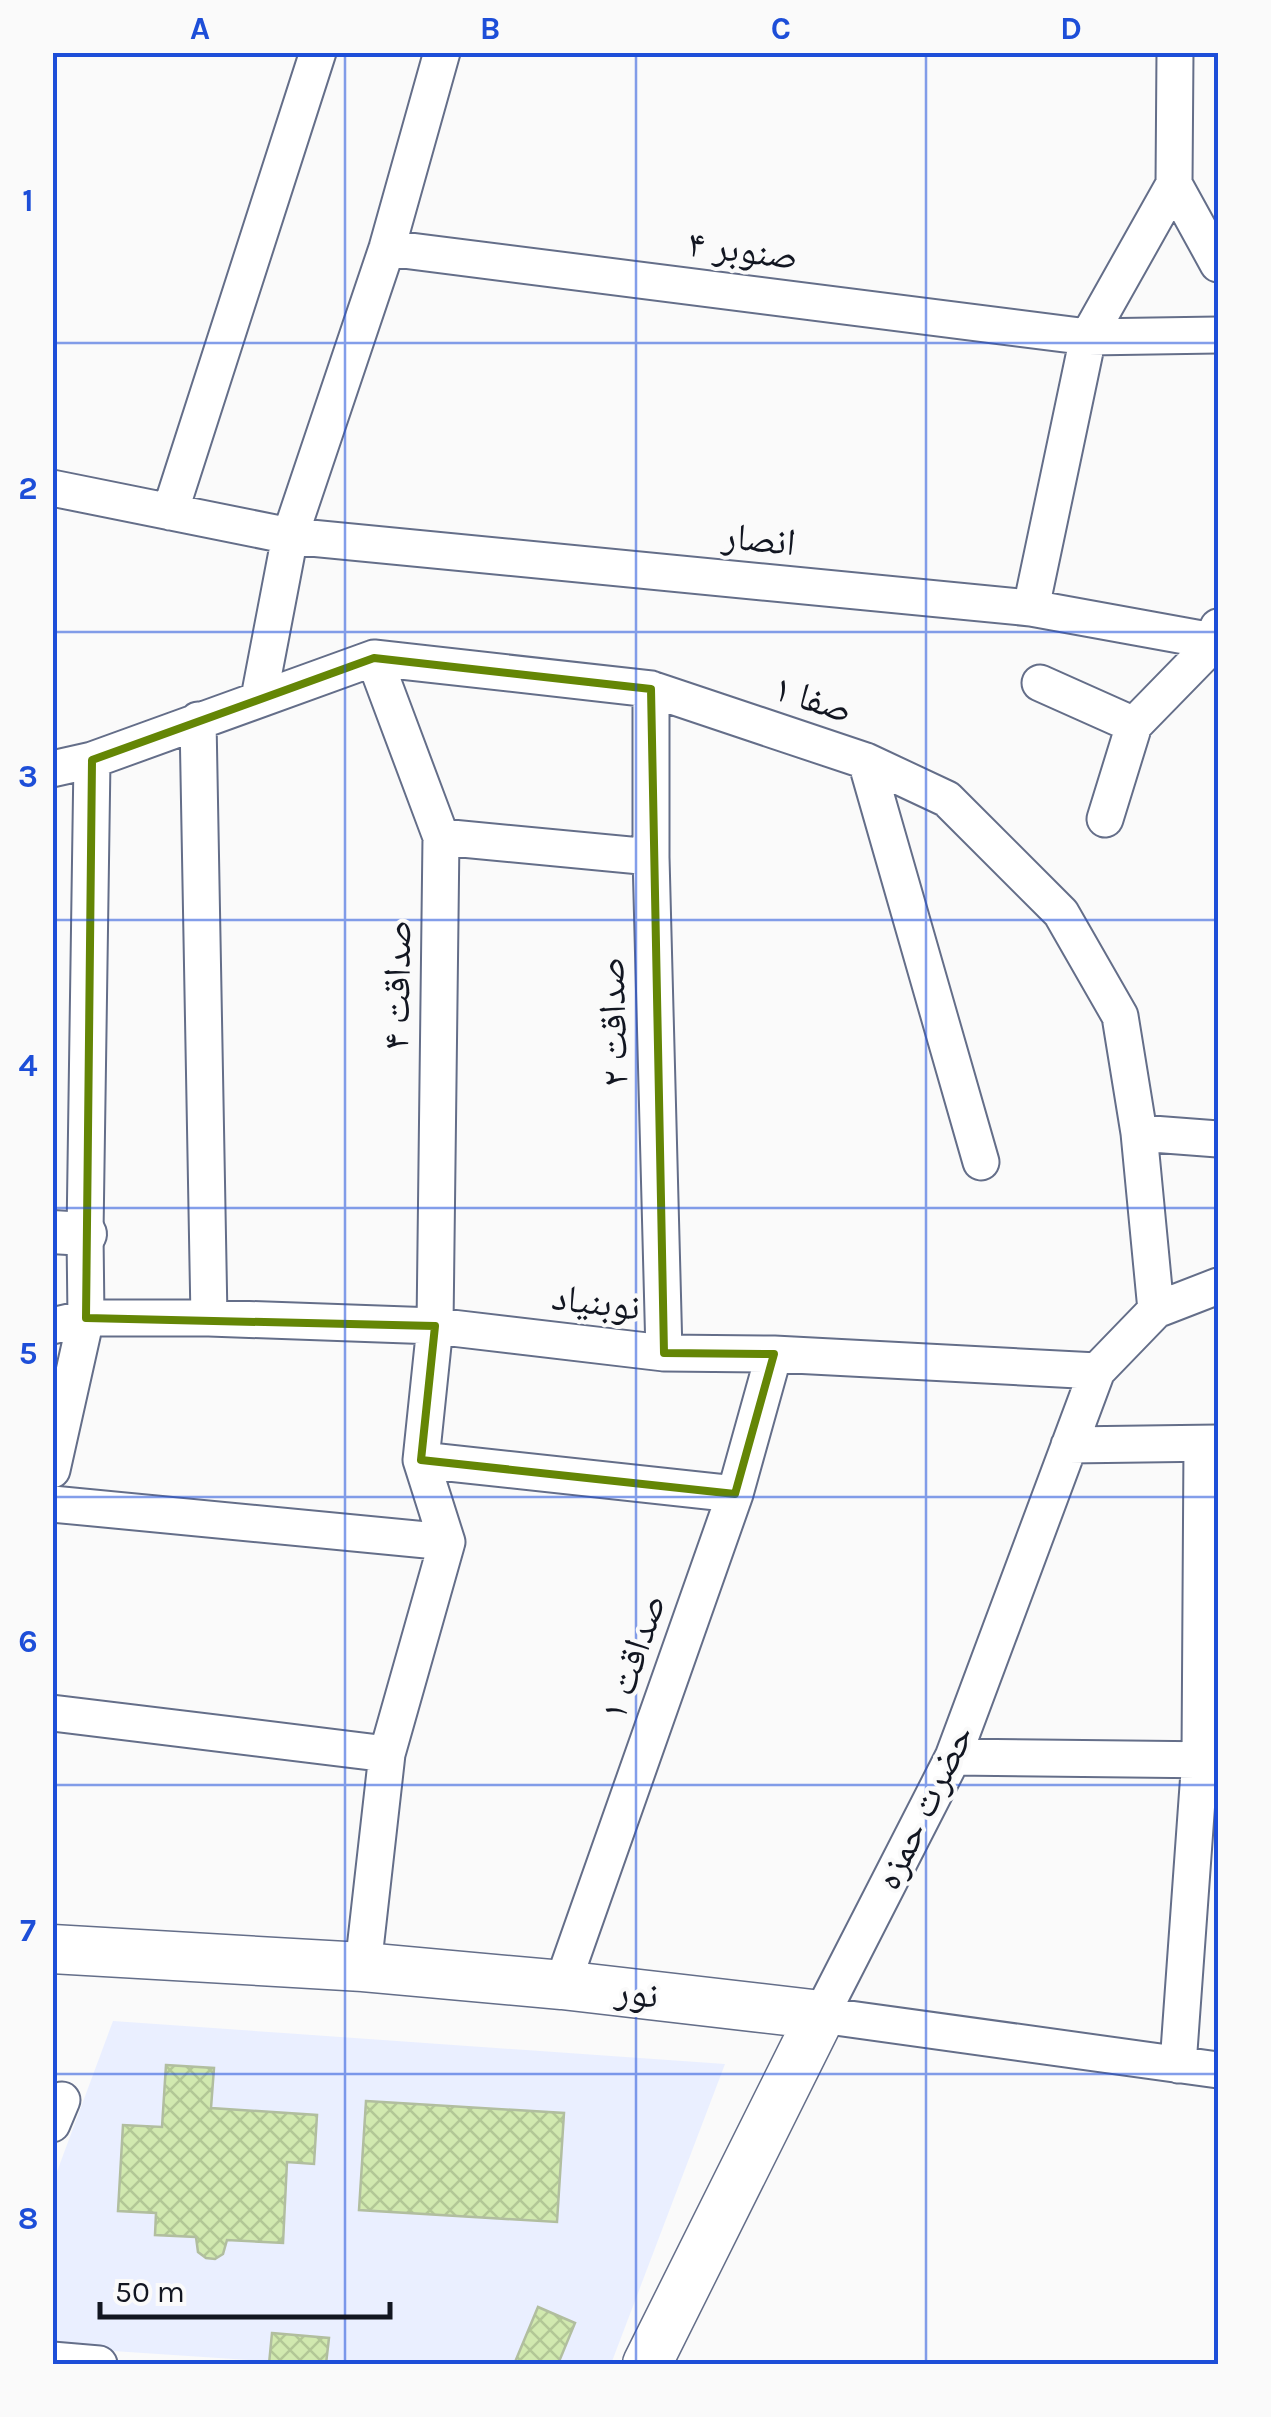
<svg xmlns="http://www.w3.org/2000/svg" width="1271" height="2417" font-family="Karla,'Noto Naskh Arabic',sans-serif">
<defs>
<pattern id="building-cross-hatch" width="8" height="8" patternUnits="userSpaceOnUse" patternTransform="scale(2.5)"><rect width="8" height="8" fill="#d1e9af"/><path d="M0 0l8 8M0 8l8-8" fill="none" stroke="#b2c796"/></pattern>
</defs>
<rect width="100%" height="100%" fill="#fafafa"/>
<path fill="#eaefff" d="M113,2021L725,2064L611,2364H310L53,2347L52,2185Z"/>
<path fill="url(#building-cross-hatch)" stroke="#b1be9f" stroke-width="2.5" d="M166,2065L214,2068L211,2108L317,2115L314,2164L287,2162L283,2243L227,2240L223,2254L215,2259L206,2258L198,2252L196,2237L155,2235L156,2213L118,2211L123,2125L162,2127Z
M366,2101L564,2113L557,2222L359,2210Z
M538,2307L575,2323L558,2364L515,2362Z
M272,2333L329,2338L326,2364H269Z"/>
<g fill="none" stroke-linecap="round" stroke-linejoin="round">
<g stroke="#646e89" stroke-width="39">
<path id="minor" d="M1174,184L1218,264
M387,248L1088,337L1218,335
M52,488L290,536L1031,608L1218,642
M170,512L318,52
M1031,608L1088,337L1174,184L1175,52
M1040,683L1134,725
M651,689V857L664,1353
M259,698L290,536L387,248L442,52
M198,720L209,1318
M866,761L981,1162
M52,769L92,760L374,658L651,689L866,761L947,799L1061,913L1120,1016L1139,1133L1156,1310
M1105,819L1134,725L1215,642L1218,627
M441,837L651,857
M1139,1133L1218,1139
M1218,1286L1156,1310L1097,1371L953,1757L821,2015L1218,2070
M52,1326L86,1318H209L435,1326L664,1353L774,1354L1097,1371
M1069,1445L1218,1443
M421,1460L735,1494
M52,1470L86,1318L85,1234L92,760
M52,1504L447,1542
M52,1713L387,1754
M953,1757L1218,1760
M363,1967L387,1754L447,1542L421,1460L435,1326L441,837L374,658
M562,1985L735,1494L774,1354
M1178,2065L1200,1758L1202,1444
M52,2124L62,2100
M52,2360L99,2364"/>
</g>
<g stroke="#646e89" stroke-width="46">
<path id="tertiary" d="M52,1232L85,1234"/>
</g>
<g stroke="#646e89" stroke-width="51">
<path id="secondary" d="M52,1949L363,1967L562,1985L821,2015L647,2364"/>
</g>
<use href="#minor" stroke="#fff" stroke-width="35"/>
<use href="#tertiary" stroke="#fff" stroke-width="42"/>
<use href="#secondary" stroke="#fff" stroke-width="48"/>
</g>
<path fill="none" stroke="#648605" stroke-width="8" stroke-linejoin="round" d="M374,658L651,689L664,1353L774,1354L735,1494L421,1460L435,1326L86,1318L92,760Z"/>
<path fill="none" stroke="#1d4ed8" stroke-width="2.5" stroke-opacity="0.55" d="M345,52V2364M636,52V2364M926,52V2364M52,343H1218M52,632H1218M52,920H1218M52,1208H1218M52,1497H1218M52,1785H1218M52,2074H1218"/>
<g text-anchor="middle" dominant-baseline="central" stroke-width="8" stroke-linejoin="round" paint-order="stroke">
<g font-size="38" fill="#121621" stroke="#fafafa">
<text transform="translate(743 250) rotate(7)">صنوبر ۴</text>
<text transform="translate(759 539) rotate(6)">انصار</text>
<text transform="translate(813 699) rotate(18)">صفا ۱</text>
<text transform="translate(397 985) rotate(-89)">صداقت ۴</text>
<text transform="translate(613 1022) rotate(-92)">صداقت ۲</text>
<text transform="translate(596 1302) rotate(7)">نوبنیاد</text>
<text transform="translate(633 1657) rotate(-71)">صداقت ۱</text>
<text transform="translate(924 1807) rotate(-64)">حضرت حمزه</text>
<text transform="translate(637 1993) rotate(7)">نور</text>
</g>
</g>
<rect width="1271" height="2417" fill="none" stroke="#fafafa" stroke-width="110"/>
<path d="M100 2302v15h290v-15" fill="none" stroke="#121621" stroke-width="5"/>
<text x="115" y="2302" font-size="30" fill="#121621" stroke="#fafafa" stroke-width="8" paint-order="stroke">50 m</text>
<rect x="55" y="55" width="1161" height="2307" fill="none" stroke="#1d4ed8" stroke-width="4"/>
<g font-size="32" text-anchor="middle" font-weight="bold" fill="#1d4ed8">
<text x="200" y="39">A</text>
<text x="490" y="39">B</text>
<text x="781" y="39">C</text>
<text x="1071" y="39">D</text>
<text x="28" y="211">1</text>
<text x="28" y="499">2</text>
<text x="28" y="787">3</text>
<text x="28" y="1076">4</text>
<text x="28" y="1364">5</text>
<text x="28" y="1652">6</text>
<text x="28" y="1941">7</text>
<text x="28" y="2229">8</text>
</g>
</svg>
